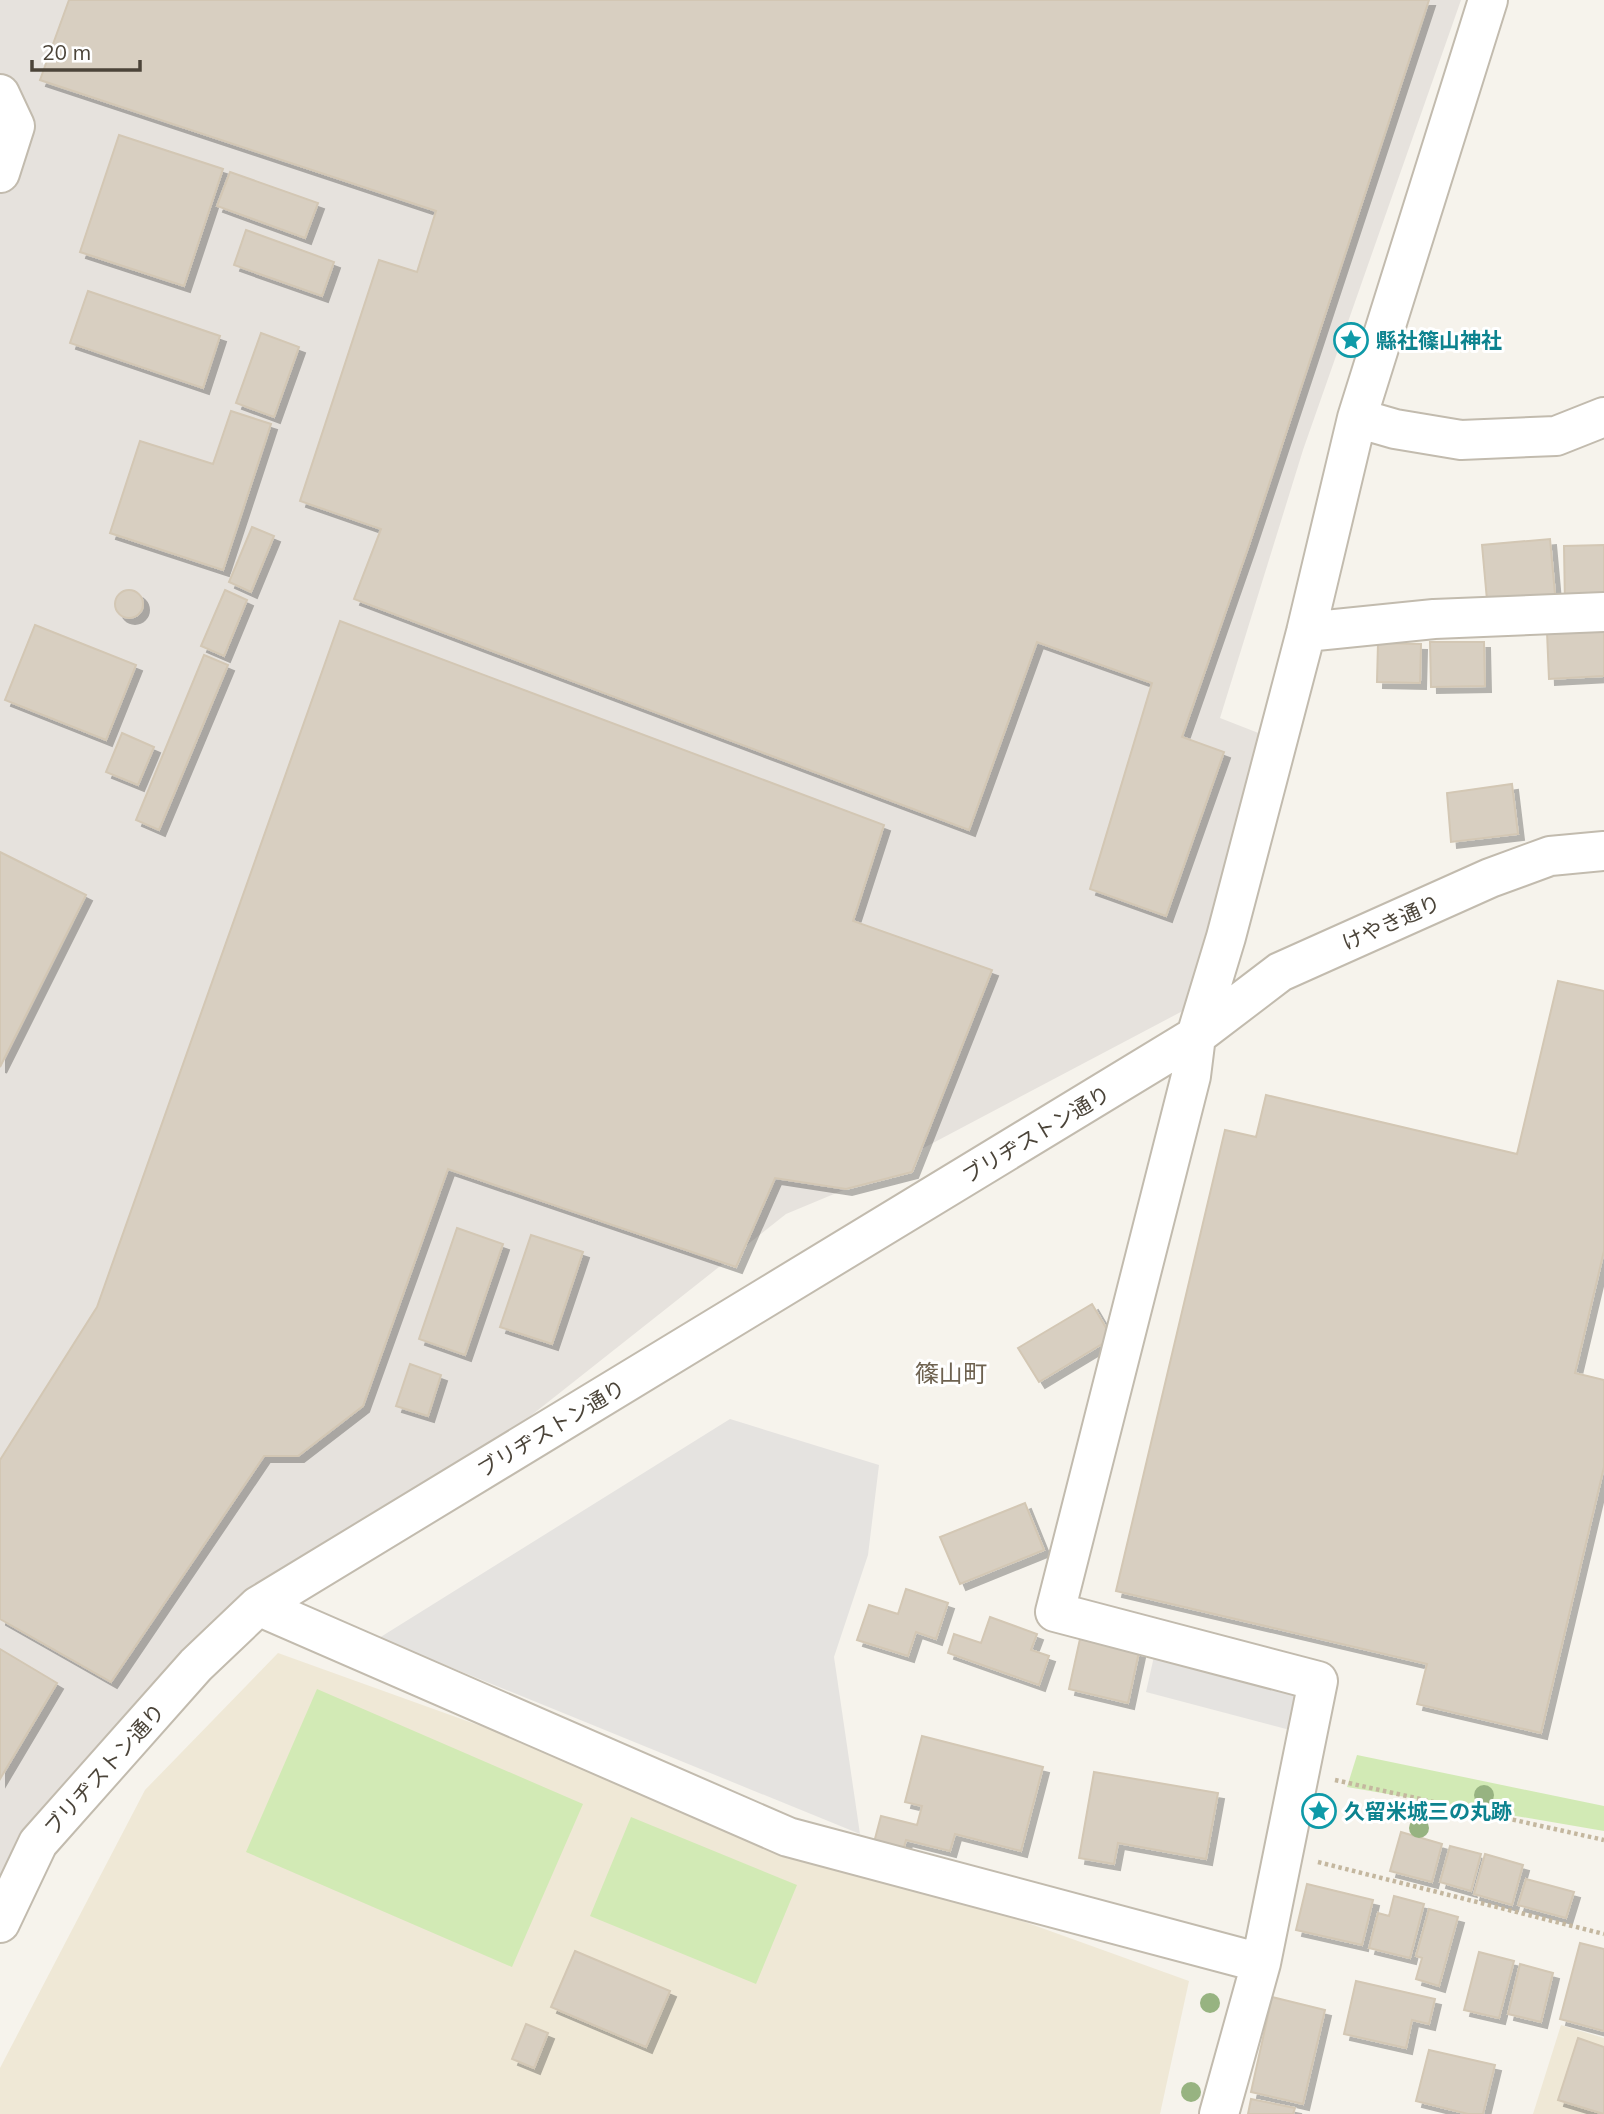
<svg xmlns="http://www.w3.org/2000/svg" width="1604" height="2114" font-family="Mulish,'Noto Sans JP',sans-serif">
<defs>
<filter id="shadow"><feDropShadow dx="6" dy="6" stdDeviation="0" flood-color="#0004"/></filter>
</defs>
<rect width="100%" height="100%" fill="#f6f3ec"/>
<path fill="#e6e2dd" d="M0,0H1461L1303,450L1220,718L1261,734L1194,1005L846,1189L786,1214L233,1651L0,1919Z"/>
<path fill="#efe8d6" d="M278,1653L1189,1981L1160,2114H0V2068L145,1790Z
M1561,2025L1604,2038V2114H1533Z"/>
<path fill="#d2eab5" d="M317,1689L583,1804L512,1967L246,1852Z
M1357,1755L1604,1806V1831L1347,1787Z
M631,1817L797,1885L756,1984L590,1916Z"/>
<path fill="#e5e3e0" d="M730,1419L879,1465L868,1555L834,1657L860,1834L379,1638Z
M1155,1652L1302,1688L1294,1731L1146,1692Z"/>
<path fill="#d8cfc1" stroke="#d3c7b4" stroke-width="2" filter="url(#shadow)" d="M69,0H1429L1249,545L1182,737L1224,752L1166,916L1090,889L1152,683L1037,642L969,830L354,599L381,529L300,501L379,260L417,272L436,211L40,80Z
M119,135L223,169L184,286L80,252Z
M230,172L318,203L305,238L217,206Z
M246,230L334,262L322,296L234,265Z
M88,291L220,336L203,388L70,343Z
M261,333L299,347L274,417L236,403Z
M231,411L271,424L223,570L110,533L140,441L213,464Z
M252,527L274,536L251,592L229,582Z
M1550,539L1555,594L1487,600L1482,545Z
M1604,545V604L1565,605L1564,546Z
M115 604a14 14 0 1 1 28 0a14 14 0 1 1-28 0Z
M225,590L247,600L224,656L201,646Z
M340,621L884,825L853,921L992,970L912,1172L846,1189L775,1178L736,1267L448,1169L363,1406L298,1456H264L111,1682L0,1619V1460L97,1307Z
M35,625L136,665L106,740L5,700Z
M1604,630V676L1549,679L1547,632Z
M1430,642H1484L1485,686L1431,687Z
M1378,643L1421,644L1420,683L1377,682Z
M204,655L228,665L159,830L136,820Z
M122,733L154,747L138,785L106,772Z
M1512,784L1518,834L1451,842L1447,793Z
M0,852L86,895L0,1067Z
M1558,981L1604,991V1251L1575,1373L1604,1380V1467L1541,1733L1417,1704L1427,1664L1116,1591L1225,1130L1256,1137L1266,1095L1517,1154Z
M457,1228L503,1244L465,1355L419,1339Z
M531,1235L583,1252L552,1344L500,1327Z
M1092,1304L1112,1338L1039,1382L1018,1348Z
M410,1364L441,1375L428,1416L396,1406Z
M1025,1503L1044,1550L960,1584L940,1537Z
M906,1589L948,1603L936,1639L916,1632L908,1656L857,1640L869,1605L898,1614Z
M990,1617L1037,1634L1031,1650L1049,1656L1039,1685L948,1653L954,1634L981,1643Z
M1080,1639L1139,1652L1128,1703L1069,1689Z
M0,1649L57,1683L0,1779Z
M922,1736L1043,1767L1021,1851L955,1834L950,1851L906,1840L901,1858L872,1850L881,1816L917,1825L922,1806L905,1802Z
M1094,1772L1218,1793L1206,1859L1118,1843L1114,1864L1079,1858Z
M1401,1832L1442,1844L1432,1882L1390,1871Z
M1450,1846L1481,1854L1471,1891L1440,1882Z
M1485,1854L1523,1865L1512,1905L1474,1894Z
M1526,1879L1574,1892L1566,1918L1518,1905Z
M1307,1884L1373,1900L1362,1945L1296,1930Z
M1394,1896L1424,1904L1410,1958L1369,1948L1378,1913L1389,1916Z
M1429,1909L1458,1917L1439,1986L1416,1979L1422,1958L1416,1956Z
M1580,1943L1604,1949V2031L1560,2019Z
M575,1951L670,1991L646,2047L551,2007Z
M1479,1952L1514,1961L1499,2018L1464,2010Z
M1520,1964L1553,1973L1541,2022L1508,2014Z
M1356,1981L1435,1999L1429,2024L1412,2020L1406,2048L1344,2034Z
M1272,1997L1325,2010L1303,2104L1251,2092Z
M526,2024L548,2033L534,2068L512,2059Z
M1578,2038L1604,2047V2114L1558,2100Z
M1429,2050L1495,2065L1483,2114H1468L1416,2101Z
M1251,2099L1295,2108L1293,2114H1248Z"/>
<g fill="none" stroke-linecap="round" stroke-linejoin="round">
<g stroke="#c2bbae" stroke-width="42">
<path id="minor" d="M0,94L15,126L0,173
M1357,418L1395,429L1461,440L1556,436L1604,417
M1306,632L1434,619L1604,612
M258,1606L788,1837L1261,1963
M0,1923L38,1843L196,1665L258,1606L1196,1036L1280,972L1490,878L1550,856L1604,851
M1219,2114L1261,1963L1318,1681L1055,1612L1191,1076L1196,1036L1226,937L1306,632L1357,418L1488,0"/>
</g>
<path stroke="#c4b79f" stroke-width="4.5" stroke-dasharray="3.5 3.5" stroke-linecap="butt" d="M1335,1780L1604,1840
M1318,1862L1604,1934"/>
<use href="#minor" stroke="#fff" stroke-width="38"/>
</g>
<g fill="#97b381">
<circle cx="1484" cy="1795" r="10"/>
<circle cx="1419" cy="1828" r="10"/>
<circle cx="1210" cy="2003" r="10"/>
<circle cx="1191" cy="2092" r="10"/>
</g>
<defs>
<g id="sight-ring" transform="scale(1.75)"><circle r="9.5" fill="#fff" stroke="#0f9aa8" stroke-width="1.5"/><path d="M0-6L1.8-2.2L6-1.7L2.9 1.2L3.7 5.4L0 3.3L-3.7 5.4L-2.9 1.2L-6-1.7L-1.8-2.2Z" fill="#0f9aa8"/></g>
</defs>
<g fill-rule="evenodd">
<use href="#sight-ring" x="1351" y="340"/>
<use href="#sight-ring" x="1319" y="1811"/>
</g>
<g text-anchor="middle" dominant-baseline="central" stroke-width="6" stroke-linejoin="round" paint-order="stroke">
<g font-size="21" font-weight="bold" fill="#0d838f" stroke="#fff" text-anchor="start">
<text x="1376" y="340">縣社篠山神社</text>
<text x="1344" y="1811">久留米城三の丸跡</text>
</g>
<g font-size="21" fill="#4b4439" stroke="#fff">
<text transform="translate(1391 922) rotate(-24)">けやき通り</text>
<text transform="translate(1036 1134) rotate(-31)">ブリヂストン通り</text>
<text transform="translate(551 1428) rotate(-31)">ブリヂストン通り</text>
<text transform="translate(104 1769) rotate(-48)">ブリヂストン通り</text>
</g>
<g font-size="24" fill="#6e6250" stroke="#fff">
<text x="951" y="1373">篠山町</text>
</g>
</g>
<path d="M32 60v10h108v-10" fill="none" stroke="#4b4439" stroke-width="3.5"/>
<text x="42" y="60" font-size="21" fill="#4b4439" stroke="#ffffff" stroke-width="5" paint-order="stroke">20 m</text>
</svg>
